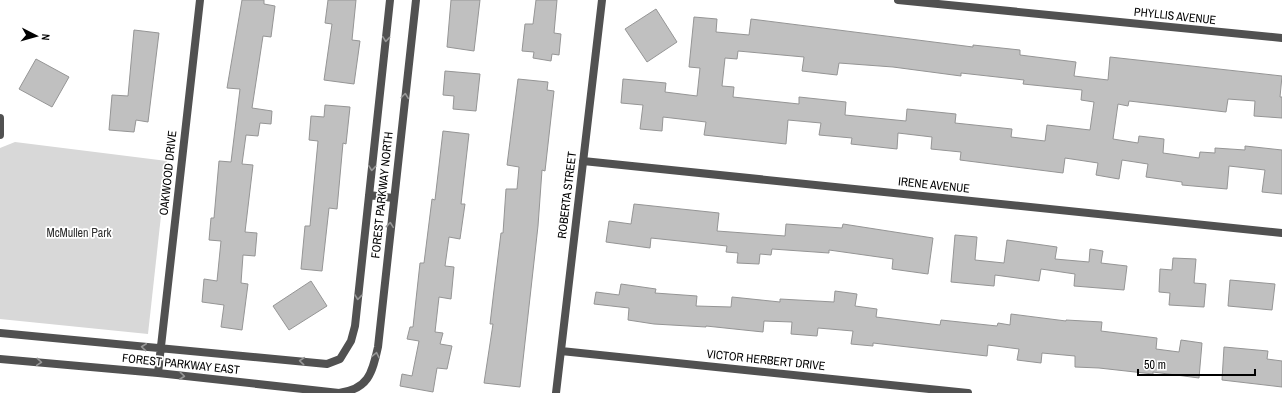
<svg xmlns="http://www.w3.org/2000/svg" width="1282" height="393" font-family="'Archivo Narrow',sans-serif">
<rect width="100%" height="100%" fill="#fff"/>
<path fill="#d8d8d8" d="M15,142L167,161L148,334L0,319V148Z"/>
<path fill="#c0c0c0" stroke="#959595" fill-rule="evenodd" d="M242,0H264V4L275,6L271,37L263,36L252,108L272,111L271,124L260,123L258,136L246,135L242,164L253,165L245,232L257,233L255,256L243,255L241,283L248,284L242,330L221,327L224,305L202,302L204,279L217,281L221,241L209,240L211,218H214L219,161L231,162L240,89L227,88Z
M328,0H356L352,40L360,41L354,84L324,80L332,24L325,23Z
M451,0H480L474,51L447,47Z
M536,0H557L554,33L561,34L559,55L552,54L551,61L533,58L534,52L522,51L525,24H533Z
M656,9L677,42L647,62L625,29Z
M694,17L717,19L716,32L749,35L751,19L973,47V45L1020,50V55L1076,62L1074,76L1108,80L1110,57L1282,76L1280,97H1282V118L1254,116L1255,101L1228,99L1226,112L1129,101L1128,106L1118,104L1113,139L1138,143L1139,136L1164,139L1163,153L1199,158L1200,152L1215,153V148L1245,150V146L1282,150V194L1262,192L1265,170L1229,166L1227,189L1182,185V182L1146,177L1148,164L1122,160L1119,179L1096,175L1098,163L1065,158L1063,173L960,160L961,152L931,149L932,137L898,133L897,149L851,144L852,138L819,135L821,123L788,120L786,144L704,135L706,122L663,117L662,131L640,129L643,105L621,103L623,79L666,83L665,92L697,96L700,68L689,67ZM738,51L804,57L802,71L837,75L839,63L893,67L961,76V73L1024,80L1023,84L1082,90L1081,100L1094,102L1090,130L1047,125L1045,141L1011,137L1012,129L955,123L956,114L907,109L906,121L845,115L846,102L799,97V104L733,97L734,87L722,86L725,58L737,59Z
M134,30L159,33L148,122L136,120L134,132L109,130L112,95L128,96Z
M36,59L69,77L52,107L19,89Z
M445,71L480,74L476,111L453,109L454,96L443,95Z
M518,79L548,82L547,90L554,91L545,171L542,170L538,226L520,387L484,383L493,324H490L494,290L501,233H503L506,189H517L519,167L507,165Z
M325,105L350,107L346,144L343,143L337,209L329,208L322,271L301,269L305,226H310L318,141L309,140L311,116L324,117Z
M443,131L469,134L461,204H465L460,239L449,237L445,266L454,267L451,299L439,297L435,332L443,333L440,344L452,346L447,369L437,368L433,392L400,386L402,374L412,376L419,341L407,339L410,327H413L420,263H424L432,199L435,200Z
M634,204L719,213L717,231L785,236L786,224L842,228L843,224L933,238L928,274L892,269L893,259L829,250V253L772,249L771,255L760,254L759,264L737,263L738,253L726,252L727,246L651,238L650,248L606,242L609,221L631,224Z
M955,235L977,237L975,260L1004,263L1007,240L1057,247L1055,259L1089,262L1090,249L1103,251L1101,263L1127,266L1124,290L1074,286L1075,274L1041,269L1039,281L995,275L994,286L951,282Z
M1173,258L1196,259L1194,283L1206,284L1204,307L1169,305L1170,293L1159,292L1160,269L1172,270Z
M1230,280L1275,284L1272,310L1228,306Z
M311,281L327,306L289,330L273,306Z
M621,284L656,289L655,293L697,296L696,306L731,307L732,297L780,302V299L834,302L835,291L857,294L855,306L877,309L876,317L940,325L941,320L997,326L998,323L1010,325L1011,314L1066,321V320L1102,322L1101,331L1157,338L1156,349L1179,352L1181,340L1202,343L1199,378L1153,372V374L1099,368L1075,367V356L1042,353L1041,363L1017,360L1019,349L988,345L987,356L873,343V346L851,344L853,331L818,328L817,336L791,334L792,322L764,321L763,332L706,326V327L654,324L628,320L629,308L594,304L596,292L619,295Z
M1224,347L1268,351L1267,359L1282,361V387L1222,380Z"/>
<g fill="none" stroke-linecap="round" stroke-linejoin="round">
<path stroke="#515151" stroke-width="8" d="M898,0L1282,38
M0,118V135
M583,161L1282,233
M369,195L393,198
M0,333L327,364L340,359L351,341L355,326L390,0
M561,351L968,393
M0,359L158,373L339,393C368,389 372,374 378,347L416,0
M158,373L200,0
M556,393L602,0"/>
</g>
<defs><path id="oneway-chevron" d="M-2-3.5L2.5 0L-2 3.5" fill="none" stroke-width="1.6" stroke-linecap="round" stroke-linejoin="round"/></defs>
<g stroke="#979797">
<use href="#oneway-chevron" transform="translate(386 39) rotate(96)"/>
<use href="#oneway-chevron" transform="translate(405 96) rotate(-83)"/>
<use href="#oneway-chevron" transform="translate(372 168) rotate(96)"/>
<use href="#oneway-chevron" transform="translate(390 225) rotate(-84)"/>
<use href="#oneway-chevron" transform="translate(358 297) rotate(96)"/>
<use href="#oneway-chevron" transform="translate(144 347) rotate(-174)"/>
<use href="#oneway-chevron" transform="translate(376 355) rotate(-78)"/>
<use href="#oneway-chevron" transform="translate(302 361) rotate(-175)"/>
<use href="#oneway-chevron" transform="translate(39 362) rotate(5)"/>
<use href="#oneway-chevron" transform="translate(182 376) rotate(6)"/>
</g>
<g text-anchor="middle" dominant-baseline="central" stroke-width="3.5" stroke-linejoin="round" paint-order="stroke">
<g font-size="12" fill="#000" stroke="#fff">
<text transform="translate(1175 16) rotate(6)">PHYLLIS AVENUE</text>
<text transform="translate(168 173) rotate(-84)">OAKWOOD DRIVE</text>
<text transform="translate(934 185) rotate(6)">IRENE AVENUE</text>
<text transform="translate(382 195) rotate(-84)">FOREST PARKWAY NORTH</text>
<text transform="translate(567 195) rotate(-83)">ROBERTA STREET</text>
<text transform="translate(766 360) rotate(6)">VICTOR HERBERT DRIVE</text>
<text transform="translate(181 364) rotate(6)">FOREST PARKWAY EAST</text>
</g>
<g font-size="12" fill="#2f2f2f" stroke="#fff">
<text x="79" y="233">McMullen Park</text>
</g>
</g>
<g transform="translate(36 36) rotate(96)" stroke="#ffffff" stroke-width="3" paint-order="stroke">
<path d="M0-3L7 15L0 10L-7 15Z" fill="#000000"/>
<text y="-6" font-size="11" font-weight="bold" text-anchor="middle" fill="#000000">N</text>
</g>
<path d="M1138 369v6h117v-6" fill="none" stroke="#000000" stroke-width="2"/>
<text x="1144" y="369" font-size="12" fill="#000000" stroke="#ffffff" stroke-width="3" paint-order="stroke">50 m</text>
</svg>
